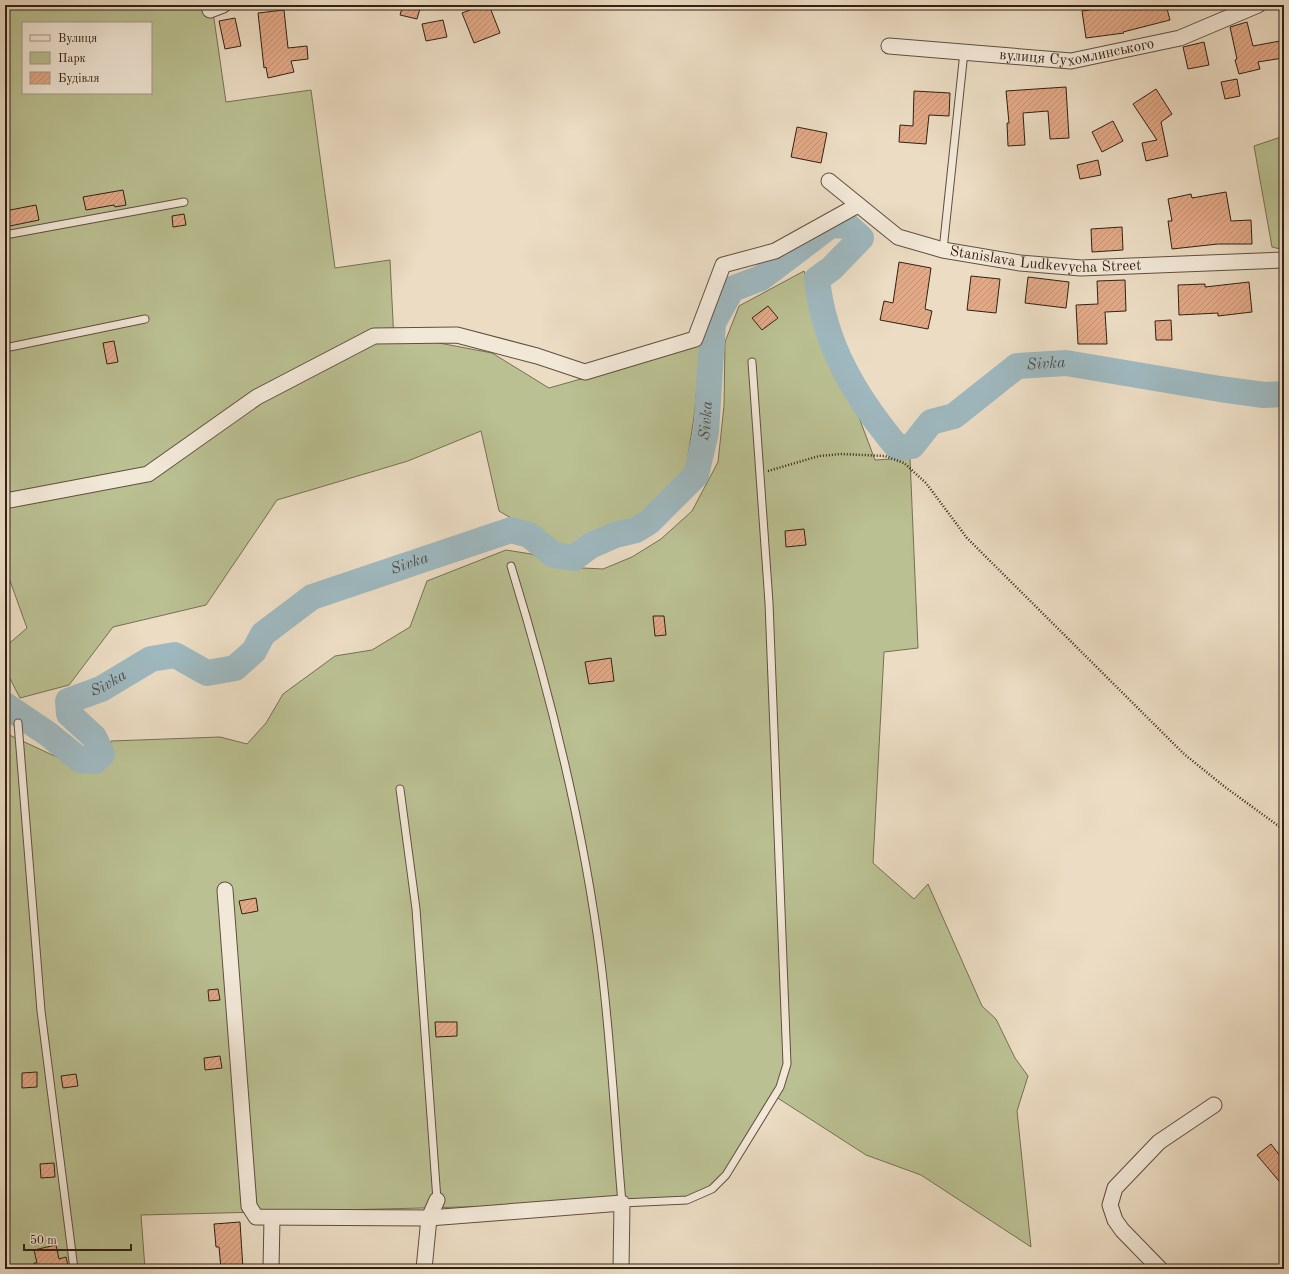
<svg xmlns="http://www.w3.org/2000/svg" width="1289" height="1274" font-family="'Old Standard TT',serif">
<defs>
<pattern id="building-hatch" width="6" height="6" patternUnits="userSpaceOnUse"><rect width="6" height="6" fill="#e2a987"/><path d="M-1 1l2-2M0 6l6-6M5 7l2-2" fill="none" stroke="#c29174"/></pattern>
</defs>
<rect width="100%" height="100%" fill="#ebdcc3"/>
<filter id="stains"><feTurbulence type="fractalNoise" baseFrequency=".005" numOctaves="4"/><feColorMatrix values="0 0 0 0 .2 0 0 0 0 .09 0 0 0 0 .02 0 0 0 .5 -.17"/></filter>
<radialGradient id="worn" r=".72"><stop offset=".6" stop-color="#630" stop-opacity="0"/><stop offset="1" stop-color="#630" stop-opacity=".3"/></radialGradient>
<path fill="#bac092" stroke="#767053" fill-rule="evenodd" d="M5,5H212L226,102L311,90L335,268L390,260L394,342H434L492,353L549,388L701,345L694,417L685,475L630,523L564,549L499,511L481,431L408,461L277,500L206,605L113,627L69,685L20,698L5,669V647L27,628L5,567ZM23,23H151V93H23Z
M1284,136V250L1272,247L1254,146Z
M804,271L875,460L910,458L918,648L884,652L873,863L914,899L928,884L982,1006L996,1019L1015,1058L1028,1076L1017,1111L1031,1247L921,1175L866,1155L773,1095L720,1184L701,1197L622,1203L141,1215L145,1269H5V733L87,771L106,766L111,741L220,737L247,744L266,723L283,694L335,656L372,650L410,627L427,581L506,550L531,554L563,567L603,569L632,557L661,539L692,511L718,462L724,406L725,342L739,306Z"/>
<g fill="none" stroke-linecap="round" stroke-linejoin="round">
<path stroke="#9eb8bf" stroke-width="26" id="s1" d="M5,705L48,734L80,760L95,761L102,754L94,737L69,714L68,701L101,689L151,659L175,655L207,673L235,668L254,651L263,634L312,597L511,530L529,535L554,555L574,558L590,546L615,535L636,530L649,522L696,475L706,432L713,323L732,289L761,278L831,225L848,226L861,238L832,268L817,279C824,345 856,398 898,448L912,446L931,422L954,416L1017,366L1066,363L1220,389L1264,395L1284,394"/>
</g>
<path fill="url(#building-hatch)" stroke="#332014" d="M403,5H421L417,19L400,15Z
M483,5H489L500,33L474,43L462,13Z
M1122,5H1166L1170,20L1123,32L1124,33L1086,38L1082,11Z
M284,10L288,48L307,46L308,59L291,61L294,72L268,78L266,67L264,68L258,13Z
M235,18L241,46L225,49L219,21Z
M443,20L447,37L426,41L422,24Z
M1247,22L1253,46L1280,41L1283,58L1258,62L1260,69L1239,74L1235,60L1237,59L1230,27Z
M1204,42L1209,65L1188,69L1183,47Z
M1237,79L1240,96L1225,99L1221,82Z
M1066,87L1069,138L1050,139L1048,111L1023,113L1025,145L1008,146L1007,123H1009L1006,91Z
M1156,89L1172,114L1161,122L1168,156L1146,161L1142,143L1157,140L1133,104Z
M914,91L950,93L949,116L929,115L926,144L899,142L900,125L913,126Z
M1113,121L1123,141L1102,152L1092,132Z
M797,127L827,133L821,163L791,157Z
M1098,160L1101,175L1080,179L1077,165Z
M123,190L126,205L115,207L114,205L86,210L83,197Z
M1226,192L1231,221L1251,220L1252,244H1218L1172,249L1168,221H1172L1168,199L1191,194L1192,198Z
M36,205L39,220L5,227V211Z
M184,214L186,225L173,227L172,216Z
M1122,227L1123,250L1092,252L1091,229Z
M899,262L931,268L925,309L932,311L928,329L880,320L884,301L893,303Z
M971,276L1000,279L996,313L967,310Z
M1028,277L1069,282L1066,308L1025,303Z
M1125,280L1126,311L1105,312L1107,344H1078L1076,305L1098,304L1097,281Z
M1249,282L1252,312L1218,316V313L1179,315L1178,285L1205,284V287Z
M768,306L778,318L762,330L752,318Z
M1171,320L1172,340H1156L1155,321Z
M114,341L118,362L107,364L103,343Z
M804,529L806,545L786,547L785,531Z
M653,616H664L666,635L655,636Z
M611,658L614,681L589,684L585,662Z
M256,898L258,911L242,914L239,901Z
M218,989L220,1000L209,1001L208,990Z
M435,1022H457V1036L436,1037Z
M220,1056L222,1068L205,1070L204,1058Z
M37,1072V1087L22,1088V1073Z
M76,1074L78,1086L63,1088L61,1076Z
M1271,1144L1284,1161V1187L1257,1155Z
M54,1163L55,1177L41,1178L40,1164Z
M240,1222L243,1269H221L219,1247H216L214,1224Z
M56,1245L59,1259L66,1257L69,1269H35L34,1263H37L34,1250Z"/>
<g fill="none" stroke-linecap="round" stroke-linejoin="round">
<g stroke="#614f40" stroke-width="9">
<path id="service" d="M5,235L184,202
M943,250L964,52
M5,348L145,319
M511,566C551,696 584,828 601,963C611,1042 615,1124 622,1203L687,1200L712,1189L726,1175L780,1087L787,1064L769,603L752,362
M18,723L41,1011L74,1269
M400,789L416,909L437,1200"/>
</g>
<g stroke="#614f40" stroke-width="17">
<g id="minor">
<path d="M210,10L223,5"/>
<path id="s2" d="M889,46L1071,61L1180,38L1258,5"/>
<path id="s3" d="M829,181L898,237L943,250L1020,263L1081,268L1284,260"/>
<path d="M5,501L148,474L257,397L374,336L457,335L537,356L585,372L695,339L723,265L775,251L858,205"/>
<path d="M225,890L249,1206L256,1217L429,1218L622,1203L621,1269"/>
<path d="M271,1269L272,1218"/>
<path d="M424,1269L429,1218L437,1200"/>
<path d="M1160,1269L1122,1230L1115,1220L1110,1205L1115,1188L1159,1142L1214,1105"/>
</g>
</g>
<path stroke="#332014" stroke-width="2.5" stroke-dasharray="1 2" stroke-linecap="butt" d="M768,471L819,456L842,454L885,456L904,463L926,483L967,538L1184,754L1225,787L1284,830"/>
<use href="#service" stroke="#f2e8d8" stroke-width="7"/>
<use href="#minor" stroke="#f2e8d8" stroke-width="15"/>
</g>
<g text-anchor="middle" dominant-baseline="central" stroke-width="4" stroke-linejoin="round" paint-order="stroke">
<g font-size="15" fill="#332014" stroke="#f2e8d8">
<text stroke="none"><textPath href="#s2" startOffset="189">вулиця Сухомлинського</textPath></text>
<text stroke="none"><textPath href="#s3" startOffset="239">Stanislava Ludkevycha Street</textPath></text>
</g>
<g font-size="16" font-style="italic" fill="#534e47" stroke="#f2e8d8">
<text stroke="none"><textPath href="#s1" startOffset="1679">Sivka</textPath></text>
<text stroke="none"><textPath href="#s1" startOffset="960">Sivka</textPath></text>
<text stroke="none"><textPath href="#s1" startOffset="576">Sivka</textPath></text>
<text stroke="none"><textPath href="#s1" startOffset="228">Sivka</textPath></text>
</g>
</g>
<rect width="1289" height="1274" fill="none" stroke="#ebdcc3" stroke-width="20"/>
<rect x="6" y="6" width="1277" height="1262" fill="none" stroke="#332014" stroke-width="2"/>
<rect x="10" y="10" width="1269" height="1254" fill="none" stroke="#332014"/>
<rect x="22" y="22" width="130" height="72" fill="#f2e8d8" stroke="#a6988a"/>
<rect x="30" y="35" width="20" height="6" fill="#f2e8d8" stroke="#a6988a"/>
<text x="58" y="42" font-size="12" fill="#332014">Вулиця</text>
<rect x="30" y="52" width="20" height="12" fill="#bac092" stroke="#a6988a"/>
<text x="58" y="62" font-size="12" fill="#332014">Парк</text>
<rect x="30" y="72" width="20" height="12" fill="url(#building-hatch)" stroke="#a6988a"/>
<text x="58" y="82" font-size="12" fill="#332014">Будівля</text>
<path d="M24 1244v6h107v-6" fill="none" stroke="#332014" stroke-width="2"/>
<text x="30" y="1244" font-size="12" fill="#332014" stroke="#f2e8d8" stroke-width="3" paint-order="stroke">50 m</text>
<rect width="100%" height="100%" filter="url(#stains)"/>
<rect width="100%" height="100%" fill="url(#worn)"/>
</svg>
